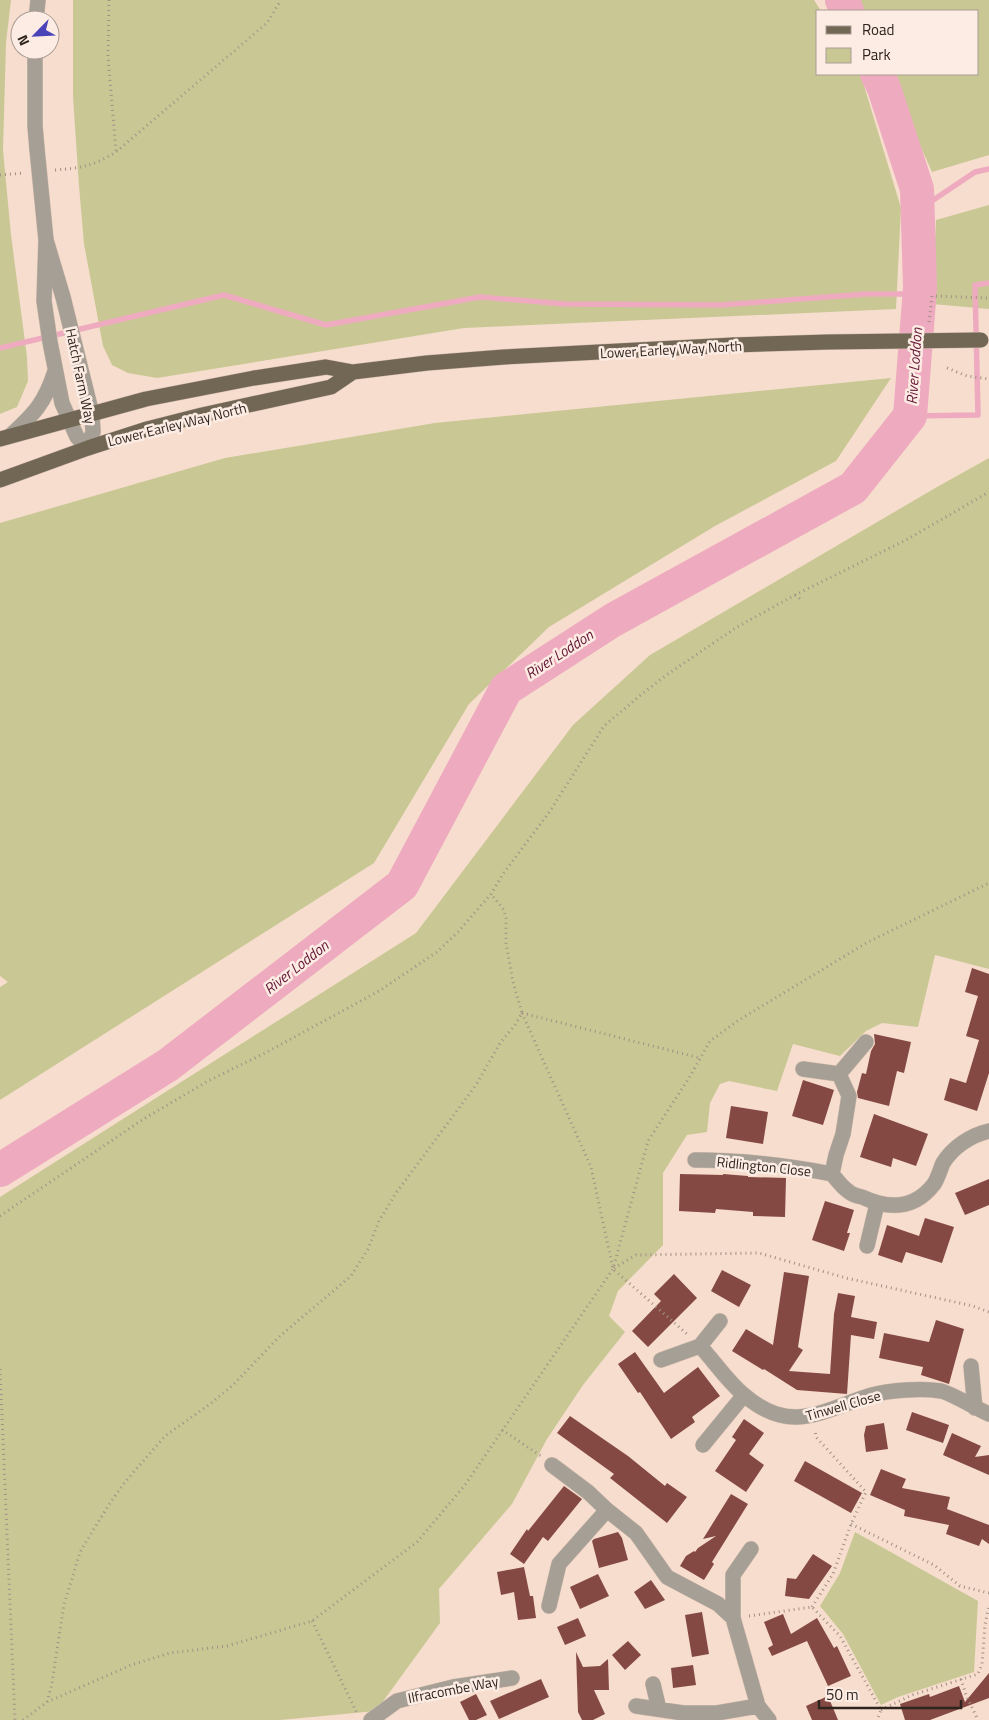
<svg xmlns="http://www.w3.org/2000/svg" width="989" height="1720" font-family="'Titillium Web',sans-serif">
<rect width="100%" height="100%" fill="#f7ddcd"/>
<path fill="#c9c895" d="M0,0H11L6,43L3,150L11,235L27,357L28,381L17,407L0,414Z
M73,0H814L821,11H818V74H859L862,79L901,208L896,309L464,328L157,378L128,373L112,365L103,346L84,244L79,186L73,97Z
M856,0H989V155L932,172L888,74H978V11H861Z
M989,205V309L932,304L936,220Z
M891,378L836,461L715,526L549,627L469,704L374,863L0,1100V987L8,982L0,976V523L225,458L435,423Z
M989,458V969L935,955L918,1027L882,1023L866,1031L840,1056L793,1044L777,1091L729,1081L720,1084L710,1103L707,1132L687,1135L663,1173V1245L618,1291L609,1316L625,1332L583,1385L547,1439L512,1504L439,1589L440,1623L376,1711L280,1720H0V1197L416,933L573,725L650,655L937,487Z
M855,1532L978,1601L974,1672L898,1697L881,1705L843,1634L820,1606L840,1573Z"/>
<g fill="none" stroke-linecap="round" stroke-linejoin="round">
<path stroke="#eeaabf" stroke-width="5.5" d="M917,211L975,172L989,169
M0,348L224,295L326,325L480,297L565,304L721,305L866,294H919
M910,416L978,415L975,285L989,283"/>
<path stroke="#eeaabf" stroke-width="34" d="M842,0L847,11
M0,1170L168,1065L402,885L506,689L613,620L853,488L910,416L920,288L917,189L884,88L877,74"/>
</g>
<path fill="#854943" d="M972,968L989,974V1073L977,1111L944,1100L950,1078L966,1083L979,1040L966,1036L978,996L965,992Z
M874,1034L911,1042L904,1073L897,1071L889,1106L858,1098L857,1092L862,1073L866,1074L871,1051L875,1044Z
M803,1080L834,1090L823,1125L792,1116Z
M731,1106L768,1112L763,1144L726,1138Z
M874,1114L928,1134L916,1166L893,1158L891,1167L860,1157Z
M680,1174L723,1175V1174L748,1176V1177L786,1178L785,1217L753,1216V1212L716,1209L715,1213L679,1211Z
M989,1179V1205L965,1215L955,1193Z
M825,1201L854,1210L847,1233H850L844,1251L812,1240Z
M925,1218L954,1227L942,1263L906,1252L902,1263L878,1255L887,1225L919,1236Z
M722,1270L751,1285L739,1307L711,1291Z
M784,1272L809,1276L798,1347L803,1350L789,1371L830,1374L834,1314L838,1293L855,1296L851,1317L877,1322L874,1339L851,1335L847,1394L797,1390L764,1369L763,1370L732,1351L746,1329L773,1345Z
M674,1274L697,1298L648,1347L632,1331L661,1301L654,1294Z
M936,1320L964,1329L949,1384L921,1375L923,1367L879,1358L884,1333L929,1342Z
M635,1352L664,1393L698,1367L720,1396L692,1417L695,1422L671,1439L640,1392L638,1393L618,1364Z
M912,1412L949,1425L943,1443L906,1430Z
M570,1416L628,1456L665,1486L667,1483L687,1497L667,1523L610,1478L614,1474L557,1433Z
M744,1419L764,1433L749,1454L764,1465L746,1492L715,1471L736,1440L732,1437Z
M884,1423L888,1449L866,1452L864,1435L866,1426Z
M952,1433L981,1446L975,1457L989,1455V1475L943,1455Z
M805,1461L862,1493L851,1513L794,1481Z
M881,1469L906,1479L902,1488L950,1497L947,1509L989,1525V1544L982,1539L979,1546L946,1534L949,1525L904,1516L905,1510L870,1495Z
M564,1486L582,1499L548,1541L543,1537L524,1564L510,1554L527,1529L528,1531Z
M731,1494L748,1504L712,1562L714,1564L704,1580L680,1566L686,1556L694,1551L695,1552L698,1548L716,1536L703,1539Z
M618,1532L622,1538L628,1560L599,1568L592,1541L594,1539Z
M813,1554L832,1566L809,1599L785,1596L787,1578L796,1579Z
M524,1567L530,1596H533L536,1618L518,1620L514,1592L501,1595L497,1572Z
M598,1574L609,1596L580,1609L570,1587Z
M651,1580L665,1600L645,1609L634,1592Z
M702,1612L709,1654L692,1657L685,1615Z
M783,1614L791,1634L817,1618L834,1648L837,1646L851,1676L828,1686L807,1641L772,1656L768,1648L773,1645L764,1622Z
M578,1618L586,1636L565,1645L557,1627Z
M628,1641L641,1655L625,1670L612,1655Z
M576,1652L583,1667L600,1666L608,1659L609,1690H594L605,1714L593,1720H582L578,1712Z
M693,1665L696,1685L673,1688L671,1668Z
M989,1673V1698L930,1720H905L900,1704L929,1694L930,1697L959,1686L965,1702Z
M541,1679L549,1697L499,1719L490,1701Z
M476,1694L487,1715L476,1720H469L460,1702Z
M828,1696L838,1720H812L806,1706Z"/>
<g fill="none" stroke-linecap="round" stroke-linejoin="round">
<g stroke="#d3bcae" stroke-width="16">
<path id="minor" d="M36,20L38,0
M35,50V126L37,149
M46,240L63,297L92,414L93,432L88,448L77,437L62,403L50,342L44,301Z
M10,436C34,414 45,403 55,371
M803,1069L839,1074L849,1096L843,1134L836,1155L832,1174C837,1180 842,1187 848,1191C851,1194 857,1196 862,1197C888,1209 914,1210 934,1184C938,1178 940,1170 943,1163C953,1147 971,1135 989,1131
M839,1074L866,1042
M695,1160C741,1160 786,1165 832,1174
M867,1246L877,1204
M720,1321L700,1346C714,1361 728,1382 744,1395C792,1436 822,1410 872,1395C890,1390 922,1388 941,1391C951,1393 977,1409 989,1414
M661,1360L700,1346
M971,1366L975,1408
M703,1445L744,1395
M552,1465L588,1492L607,1510
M751,1549L733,1575V1618L758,1706L769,1720
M549,1606L559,1564L607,1510L636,1533L667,1577L718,1604L733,1618
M653,1684L659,1709
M636,1706L683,1713H717L758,1706
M371,1720L397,1701L453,1687L512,1678"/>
</g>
<g stroke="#d3bcae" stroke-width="16">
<path id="major" d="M0,439L146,399L254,378L326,367L353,372L427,363L504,357L733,345
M0,480L88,448L147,429L202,415L331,387L353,372"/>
</g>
<path stroke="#a39084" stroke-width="3" stroke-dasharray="1 4" stroke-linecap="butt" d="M109,0L108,57L116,151
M55,170C82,168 93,166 116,152L267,23L281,0
M0,175L24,173
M929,322L932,296L989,298
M947,368L967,376L989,379
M795,595L803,601
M522,1013L591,1167L613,1269L687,1334
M522,1013L700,1058
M0,1216L142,1120L208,1081L267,1052L379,991L437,952L458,932L491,894L503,874L550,811L604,726L642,694L665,676L737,627L795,595L906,540L989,492
M614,1268L636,1255L759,1253L846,1278L973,1306L989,1312
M0,1369L15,1720
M502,1430L541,1456
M851,1524L934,1565L960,1586L989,1593
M812,1607L833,1574L851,1524L866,1492L816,1437L815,1430
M749,1616L812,1607L840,1636L881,1710L877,1720
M312,1621L357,1713
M961,1679L966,1695L978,1720
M47,1702L52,1683L64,1604L71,1582L80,1552L108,1506L125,1482L165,1436L210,1404L233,1385L280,1336L351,1276L368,1249L379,1221L396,1193L476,1085L500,1043L515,1025L522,1013L513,982L506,943V918L504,910L491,894
M881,1710L912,1695L978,1674L982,1664L985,1625L989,1605
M23,1720L47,1702L131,1665L170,1653L227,1646L312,1621L417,1542L465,1485L613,1269L648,1141L689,1078L710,1041L739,1020L868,942L989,883"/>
<use href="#minor" stroke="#a59f95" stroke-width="15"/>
<use href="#major" stroke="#726755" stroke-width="15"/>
<g stroke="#d3bcae" stroke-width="16" stroke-linecap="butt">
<path id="minor-bridge" d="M37,149L46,240"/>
</g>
<g stroke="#d3bcae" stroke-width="16" stroke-linecap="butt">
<path id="major-bridge" d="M733,345L828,342L981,340"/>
</g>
<use href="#minor-bridge" stroke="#a59f95" stroke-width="15"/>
<use href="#major-bridge" stroke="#726755" stroke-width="15"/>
</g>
<g text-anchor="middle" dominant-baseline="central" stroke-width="5" stroke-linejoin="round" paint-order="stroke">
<g font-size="14" fill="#2e251f" stroke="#fcece3">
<text transform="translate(671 349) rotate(-3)">Lower Earley Way North</text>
<text transform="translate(81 376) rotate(78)">Hatch Farm Way</text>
<text transform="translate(177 424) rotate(-14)">Lower Earley Way North</text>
<text transform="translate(764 1166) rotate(6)">Ridlington Close</text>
<text transform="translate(843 1405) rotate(-16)">Tinwell Close</text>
<text transform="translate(453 1689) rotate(-11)">Ilfracombe Way</text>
</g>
<g font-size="15" font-style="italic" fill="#621536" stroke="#fcece3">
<text transform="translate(914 366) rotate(-86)">River Loddon</text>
<text transform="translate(559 654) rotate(-33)">River Loddon</text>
<text transform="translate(296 967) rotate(-38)">River Loddon</text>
</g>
</g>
<rect x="816" y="10" width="162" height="65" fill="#fcece3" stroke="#aa9c95"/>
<rect x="826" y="26" width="25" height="8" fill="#726755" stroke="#aa9c95"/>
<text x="862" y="35" font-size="15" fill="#2e251f">Road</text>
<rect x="826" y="48" width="25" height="15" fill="#c9c895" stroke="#aa9c95"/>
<text x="862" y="60" font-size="15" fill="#2e251f">Park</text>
<g transform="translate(35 35) rotate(246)"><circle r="24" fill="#fcece3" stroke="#aa9c95"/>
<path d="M0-4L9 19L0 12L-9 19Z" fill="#4a42b9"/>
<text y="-8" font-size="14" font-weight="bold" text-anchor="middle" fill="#2e251f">N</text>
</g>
<path d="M819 1700v8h142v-8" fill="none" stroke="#2e251f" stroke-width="2.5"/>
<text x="826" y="1700" font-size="15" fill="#2e251f" stroke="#fcece3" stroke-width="4" paint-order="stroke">50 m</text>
</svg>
